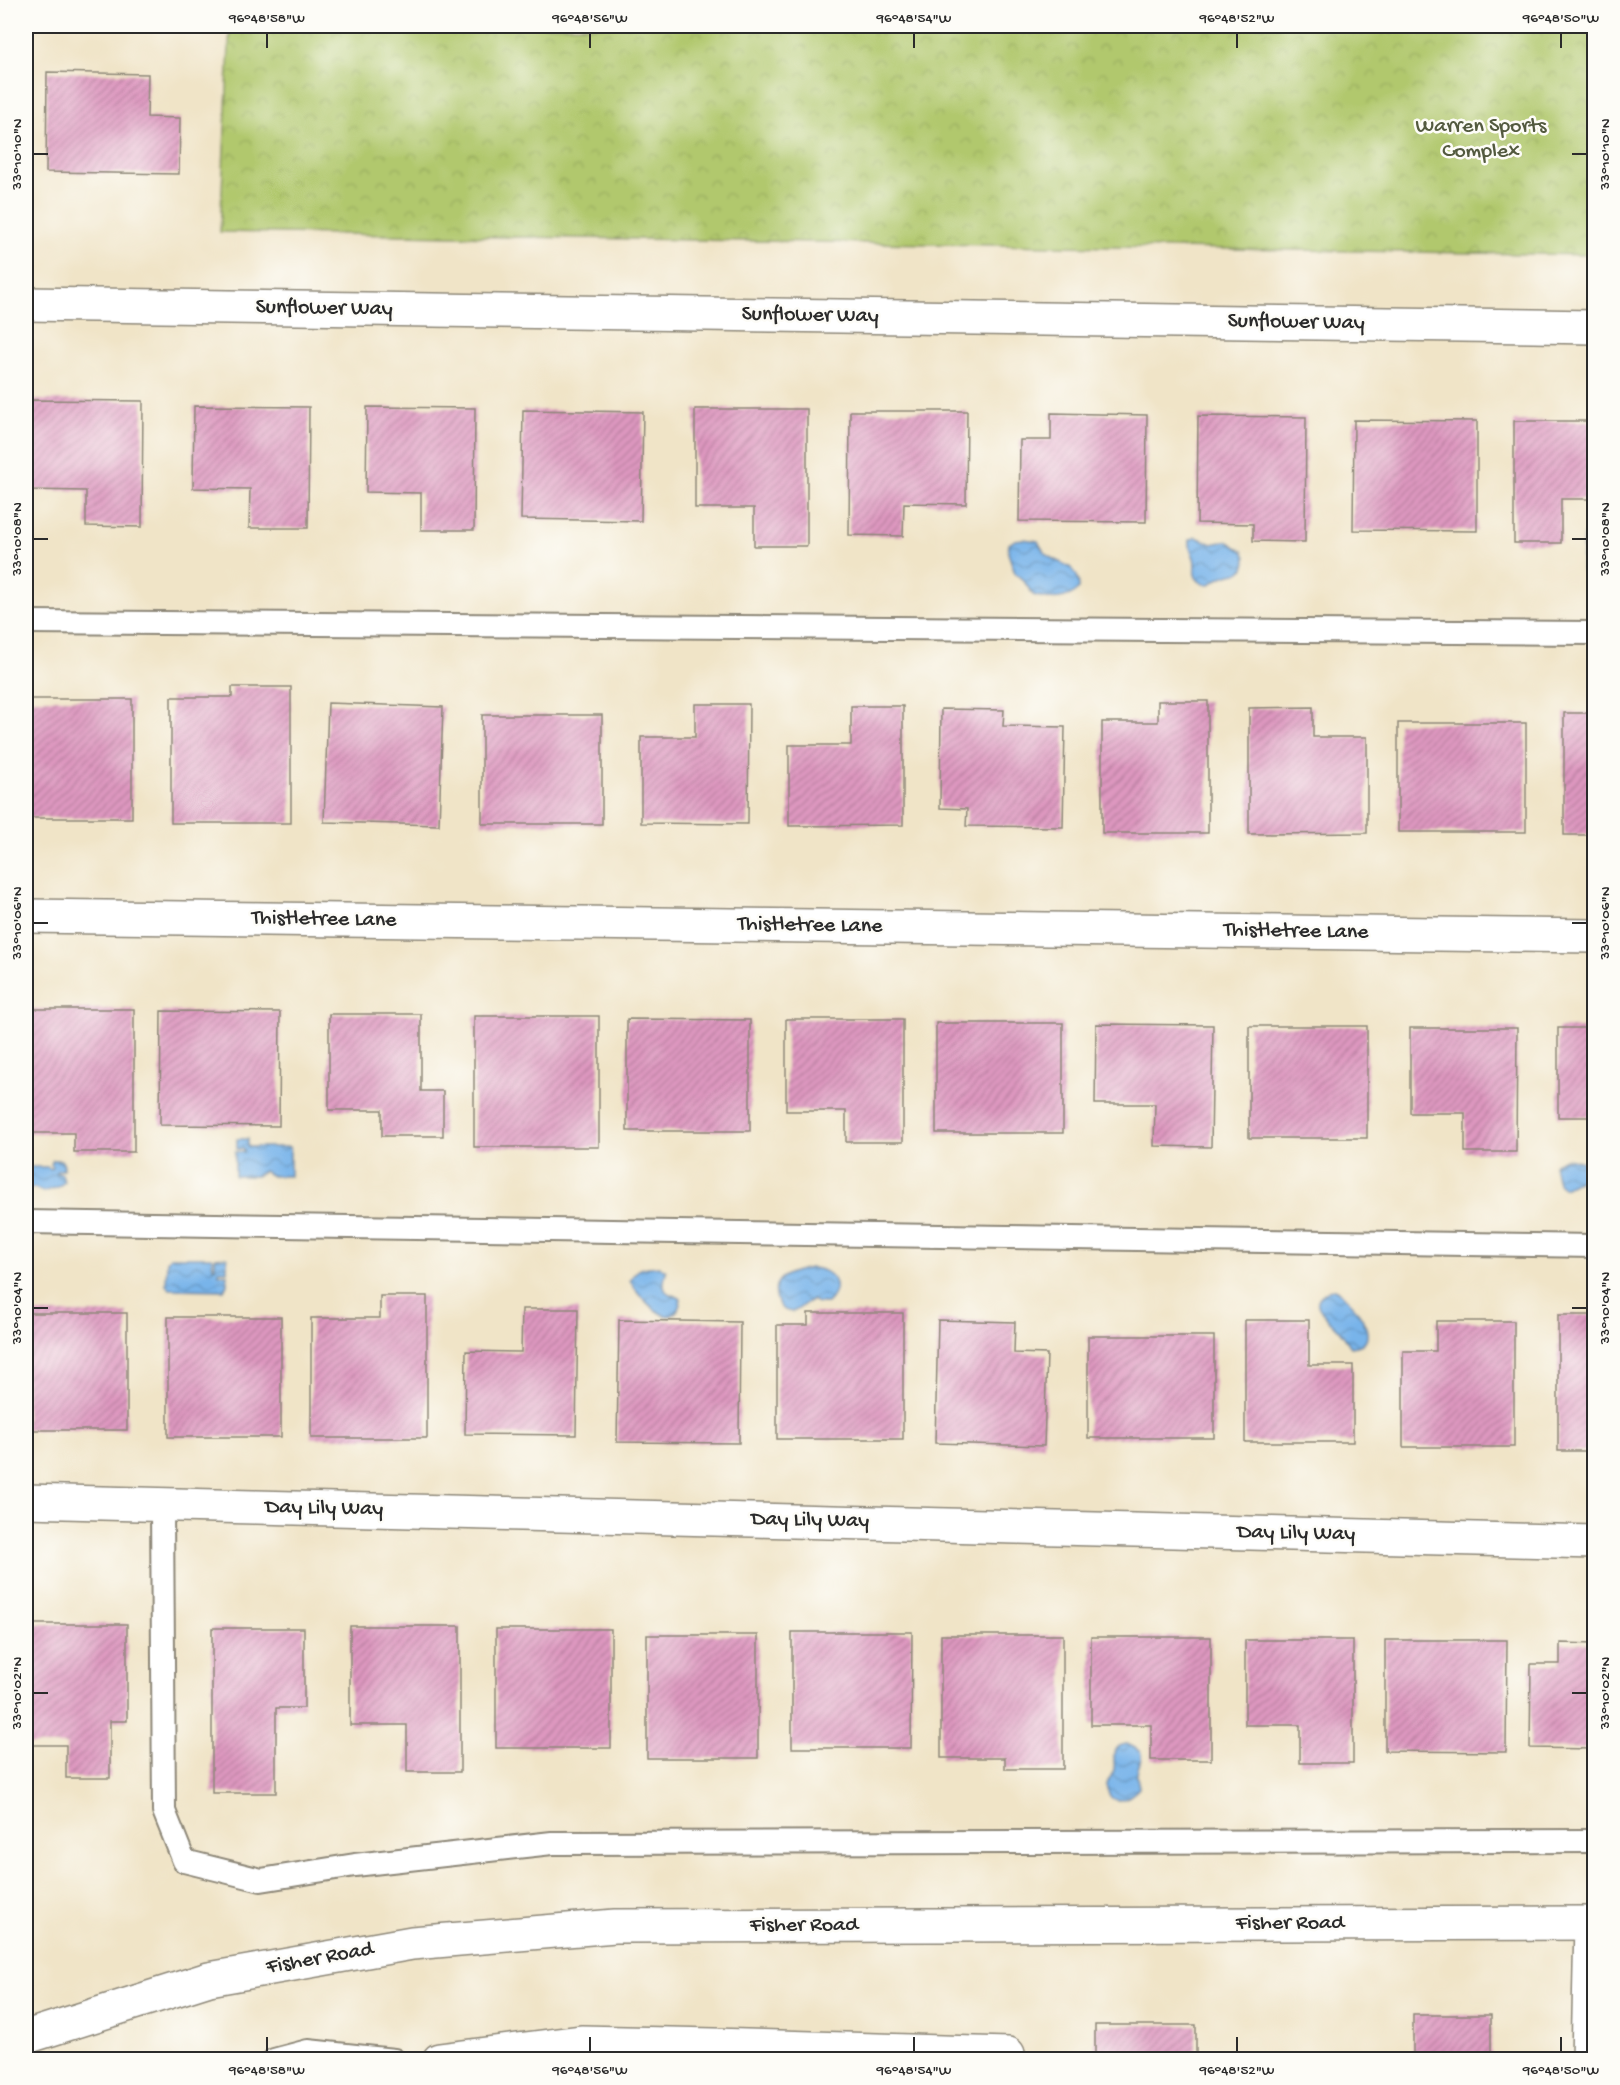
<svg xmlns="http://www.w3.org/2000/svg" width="1620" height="2085" font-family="'Gochi Hand',sans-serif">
<defs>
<pattern id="park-crowns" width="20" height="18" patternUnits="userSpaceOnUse" patternTransform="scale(1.5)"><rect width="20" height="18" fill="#b1c86d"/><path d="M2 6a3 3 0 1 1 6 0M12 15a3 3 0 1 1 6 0" fill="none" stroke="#98ac5f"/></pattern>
<pattern id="water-waves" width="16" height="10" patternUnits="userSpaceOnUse" patternTransform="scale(1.5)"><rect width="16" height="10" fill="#78b4ea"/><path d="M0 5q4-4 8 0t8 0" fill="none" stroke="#6393be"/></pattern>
<pattern id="building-hatch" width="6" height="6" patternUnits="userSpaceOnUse" patternTransform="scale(1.5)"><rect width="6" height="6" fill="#de98c0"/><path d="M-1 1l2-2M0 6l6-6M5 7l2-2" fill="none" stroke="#b47c9c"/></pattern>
</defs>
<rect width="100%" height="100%" fill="#fdfcf7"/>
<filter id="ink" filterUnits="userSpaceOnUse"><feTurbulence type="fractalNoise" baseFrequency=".0167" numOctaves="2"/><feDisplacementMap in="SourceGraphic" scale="12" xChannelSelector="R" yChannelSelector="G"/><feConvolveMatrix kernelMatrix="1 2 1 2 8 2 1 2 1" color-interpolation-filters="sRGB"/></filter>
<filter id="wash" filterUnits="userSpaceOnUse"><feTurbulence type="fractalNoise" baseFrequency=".008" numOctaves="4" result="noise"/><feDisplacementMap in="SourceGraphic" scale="24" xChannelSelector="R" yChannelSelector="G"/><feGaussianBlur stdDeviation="1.35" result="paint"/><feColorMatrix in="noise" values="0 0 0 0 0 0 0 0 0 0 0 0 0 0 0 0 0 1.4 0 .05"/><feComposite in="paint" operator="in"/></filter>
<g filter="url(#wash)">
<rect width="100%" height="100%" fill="#f0e4c7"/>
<path fill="url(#park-crowns)" stroke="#6e7a4c" stroke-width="1.5" d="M230,26H1594V255L220,232Z"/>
<path fill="url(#water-waves)" stroke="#52708a" stroke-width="1.5" d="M1594,523V575H1587L1582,571C1582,569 1583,536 1584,535C1585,530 1591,526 1594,523Z
M1196,537L1212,544L1227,541L1243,551L1246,557C1246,576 1237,571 1224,576C1215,579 1209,590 1199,581C1191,574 1197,566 1194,558C1192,551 1189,549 1190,540Z
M1023,539L1038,541C1051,572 1079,555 1079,589C1066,601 1050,600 1033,595L1024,581L1015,573L1008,553L1009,544L1015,540Z
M237,1139H248V1147H290V1176H272L264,1171L256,1176H235V1152H244V1149H237Z
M1594,1148V1180L1583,1178L1564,1188L1558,1183L1554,1165C1566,1154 1570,1159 1583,1162L1591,1155Z
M53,1160H61L64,1165L63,1170H58L56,1173L62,1174L64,1182L58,1187L43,1192L35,1188H26V1167H48L51,1169L53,1167L51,1164Z
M170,1257H212L213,1268L215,1267V1258L227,1257V1271H219V1274H227V1284L224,1290L170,1289L166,1285L167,1261Z
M659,1266L666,1271C666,1275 663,1281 664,1285C664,1296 676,1294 681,1299C674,1340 639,1295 630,1281C636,1267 645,1267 659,1266Z
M810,1268C831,1268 845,1286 827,1303H818L812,1300C798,1305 797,1319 780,1307C766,1279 786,1273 810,1268Z
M1334,1289C1350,1296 1389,1345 1351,1347C1346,1340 1342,1333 1336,1327C1322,1313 1304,1299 1334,1289Z
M1127,1744C1149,1754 1140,1756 1137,1773C1136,1778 1139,1783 1139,1788C1129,1799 1110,1809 1107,1787C1106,1780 1113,1776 1114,1769C1116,1756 1108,1747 1127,1744Z"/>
<g id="blocks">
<path fill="url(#building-hatch)" d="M47,72L148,74L147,117L180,118L179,174L46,172Z
M29,400L143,401L142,527L86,526V491L28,490Z
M194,406L309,407L308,528H249L250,489L193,488Z
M367,407L475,408L474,530H421V493L366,492Z
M695,409H807V546H754V508H695Z
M523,410L643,412L641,521L521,519Z
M850,411H967L966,504L904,503L903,536L849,535Z
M1051,413L1147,415L1146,522L1019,521L1020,440H1051Z
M1198,416L1306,417L1305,542L1253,541V524L1197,523Z
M1354,420L1477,421V531L1353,530Z
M1514,421H1594V499H1561V543H1514Z
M232,687H291V823H171V697H232Z
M26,699H132V818H26Z
M1158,701H1208V833H1102V722H1158Z
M328,703L443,707L439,825L324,822Z
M695,704H749L748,824L641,823V737H695Z
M851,706H903V825L789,826V745H851Z
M1313,707V737H1367V833L1249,834V708Z
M941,709L1004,710L1003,726L1065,727L1063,827L966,826L967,809L940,808Z
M1564,713H1594V835H1564Z
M482,715H602V824H482Z
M1398,723H1526V832H1398Z
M26,1009H134V1152H74V1133H26Z
M161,1011L280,1012L279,1126L160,1125Z
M329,1014H421V1091H443V1136H382V1110H329Z
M474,1016H599V1147H474Z
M627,1019L750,1020V1131H627Z
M786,1019H903V1142H846V1111H786Z
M936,1023H1063V1133H936Z
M1096,1024L1213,1025L1211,1147L1154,1146L1155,1104H1095Z
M1249,1026H1367V1138H1249Z
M1410,1028H1517L1516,1152H1465V1113H1410Z
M1558,1028H1594V1117H1558Z
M380,1296H427V1438H311V1318H380Z
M522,1309H578L576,1435L465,1434L466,1351L521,1352Z
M26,1313H127V1430H26Z
M808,1313H903V1439H777V1325H808Z
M1558,1315H1594V1451H1558Z
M168,1317H281V1437H168Z
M619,1320L740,1322L739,1443L617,1442Z
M938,1320L1015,1322L1014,1353L1047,1354L1044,1446L935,1443Z
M1245,1320H1309V1365H1353V1442H1245Z
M1436,1321H1514V1447H1403V1351H1436Z
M1088,1336H1214V1438H1088Z
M26,1624H127V1721H110V1778H66V1745H26Z
M350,1626H460V1772H407V1725H350Z
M212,1628H304V1708H276V1793H212Z
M496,1629H611V1748H496Z
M792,1632H912L911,1748H792Z
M647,1635H758V1758H647Z
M941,1635H1063V1769H1005V1758H941Z
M1091,1637H1211V1760H1151V1725H1091Z
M1245,1640H1353V1763H1300V1725H1245Z
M1385,1640H1507L1506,1752L1385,1751Z
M1560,1643L1594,1644V1749L1530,1748L1531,1664H1560Z
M1413,2015H1491V2060H1413Z
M1095,2025H1196V2060H1095Z"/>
</g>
</g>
<g filter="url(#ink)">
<use href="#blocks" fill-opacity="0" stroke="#8e8879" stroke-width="1.5"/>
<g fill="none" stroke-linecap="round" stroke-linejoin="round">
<g stroke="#8e8879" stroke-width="26">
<path id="lane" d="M26,622L1594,633
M26,1222L1594,1246
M162,1505L164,1811L184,1861L261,1880L355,1865L552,1843L1594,1841
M274,2060L308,2051L394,2060"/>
</g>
<g stroke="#8e8879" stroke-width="36">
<path id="street" d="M26,304L1594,327
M26,916L1594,936
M26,1501L1594,1542
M439,2060L581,2042L714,2045L1008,2054V2060
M1588,2060L1591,1923"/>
</g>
<g stroke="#8e8879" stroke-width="36">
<path id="secondary" d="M26,2037L209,1979L412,1943L615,1926L1594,1923"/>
</g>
<use href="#lane" stroke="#fff" stroke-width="22"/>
<use href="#street" stroke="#fff" stroke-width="33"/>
<use href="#secondary" stroke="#fff" stroke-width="33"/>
</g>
</g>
<path fill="none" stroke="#2b2b2b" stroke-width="2" d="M267,33V48M590,33V48M914,33V48M1237,33V48M1561,33V48M33,154H48M1572,154H1587M33,539H48M1572,539H1587M33,923H48M1572,923H1587M33,1308H48M1572,1308H1587M33,1693H48M1572,1693H1587M267,2037V2052M590,2037V2052M914,2037V2052M1237,2037V2052M1561,2037V2052"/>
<g text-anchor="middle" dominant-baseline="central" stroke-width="5" stroke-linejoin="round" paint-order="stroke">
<g font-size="22" fill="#535a3f" stroke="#fdfcf7">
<text x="1481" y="127">Warren Sports<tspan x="1481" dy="25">Complex</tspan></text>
</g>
<g font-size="22" fill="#2b2b2b" stroke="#fdfcf7">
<text transform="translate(324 309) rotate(1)">Sunflower Way</text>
<text transform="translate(810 316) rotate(1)">Sunflower Way</text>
<text transform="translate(1296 323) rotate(1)">Sunflower Way</text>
<text transform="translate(324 920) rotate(1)">Thistletree Lane</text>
<text transform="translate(810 926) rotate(1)">Thistletree Lane</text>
<text transform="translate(1296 932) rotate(1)">Thistletree Lane</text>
<text transform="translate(324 1509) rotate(1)">Day Lily Way</text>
<text transform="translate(810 1521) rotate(1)">Day Lily Way</text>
<text transform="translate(1296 1534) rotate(1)">Day Lily Way</text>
<text x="1290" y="1924">Fisher Road</text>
<text x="804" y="1926">Fisher Road</text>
<text transform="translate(320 1959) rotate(-10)">Fisher Road</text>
</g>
</g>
<rect width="1620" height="2085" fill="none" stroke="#fdfcf7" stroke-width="66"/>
<rect x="33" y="33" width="1554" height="2019" fill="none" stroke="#2b2b2b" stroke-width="2"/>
<g font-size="15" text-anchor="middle" fill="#2b2b2b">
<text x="267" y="22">96°48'58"W</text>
<text x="590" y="22">96°48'56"W</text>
<text x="914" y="22">96°48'54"W</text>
<text x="1237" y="22">96°48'52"W</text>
<text x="1561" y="22">96°48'50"W</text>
<text transform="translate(16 154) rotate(-90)" y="5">33°10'10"N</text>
<text transform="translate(1604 154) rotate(-90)" y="5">33°10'10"N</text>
<text transform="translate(16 539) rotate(-90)" y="5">33°10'08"N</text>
<text transform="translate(1604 539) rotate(-90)" y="5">33°10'08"N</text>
<text transform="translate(16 923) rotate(-90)" y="5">33°10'06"N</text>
<text transform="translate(1604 923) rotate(-90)" y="5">33°10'06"N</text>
<text transform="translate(16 1308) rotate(-90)" y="5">33°10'04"N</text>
<text transform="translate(1604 1308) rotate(-90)" y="5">33°10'04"N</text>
<text transform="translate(16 1693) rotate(-90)" y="5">33°10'02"N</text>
<text transform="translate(1604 1693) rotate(-90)" y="5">33°10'02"N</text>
<text x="267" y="2074">96°48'58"W</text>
<text x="590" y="2074">96°48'56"W</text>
<text x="914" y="2074">96°48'54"W</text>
<text x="1237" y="2074">96°48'52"W</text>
<text x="1561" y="2074">96°48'50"W</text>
</g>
</svg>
